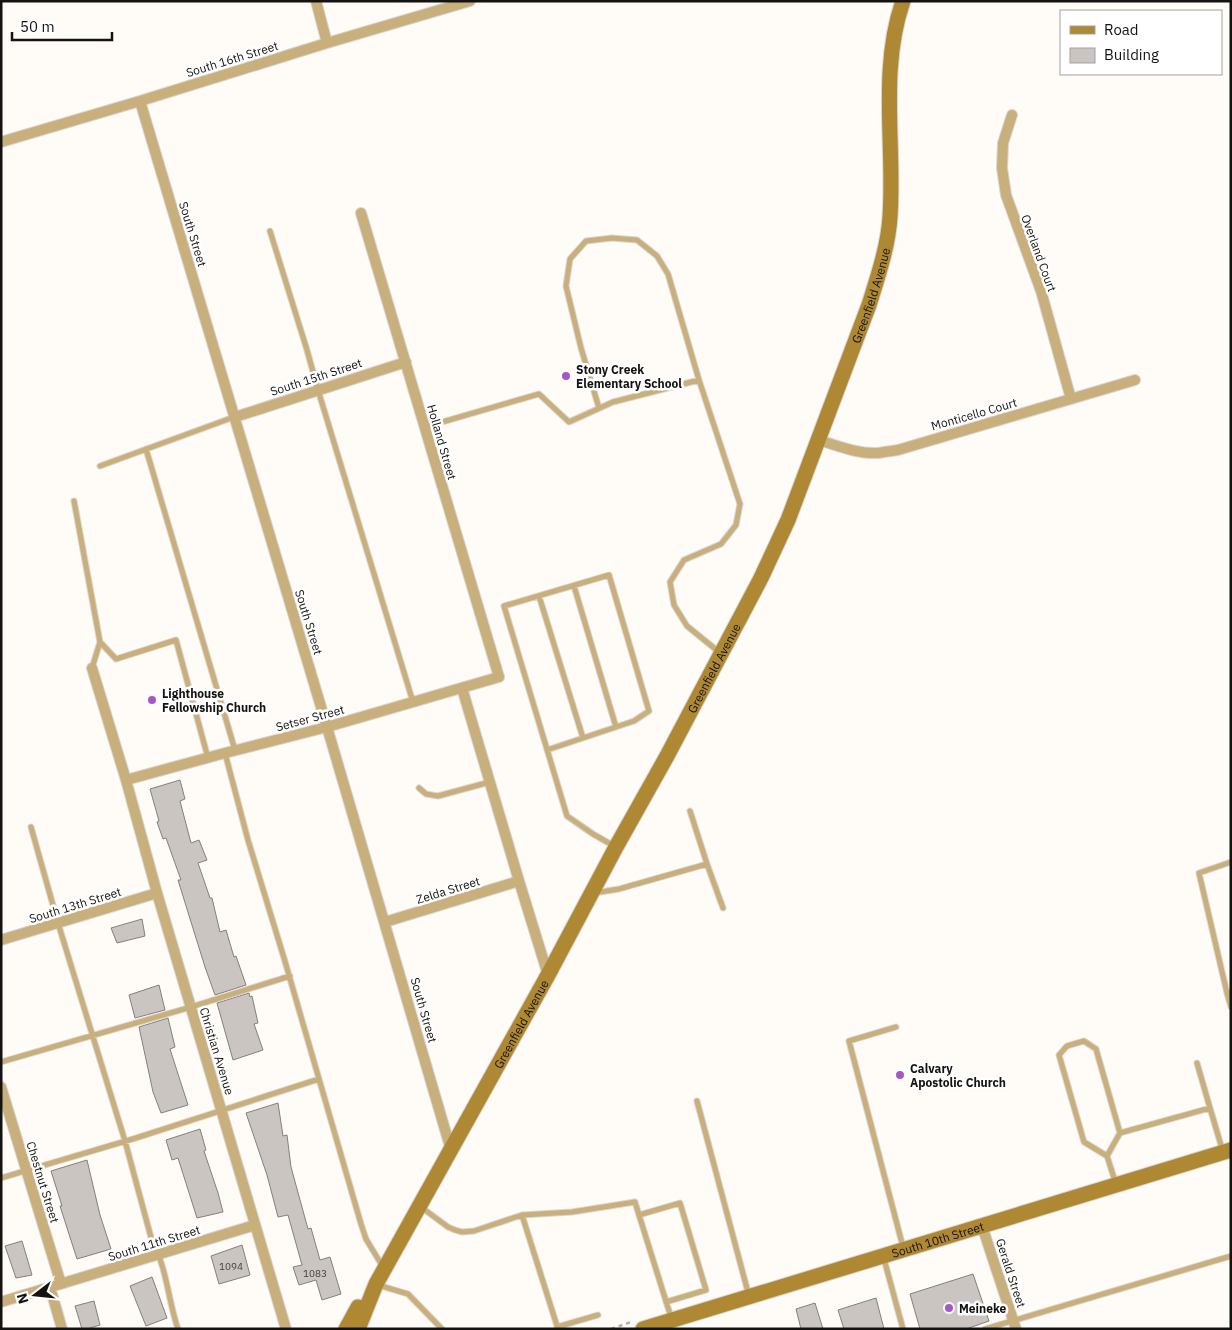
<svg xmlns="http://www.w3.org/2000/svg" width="1232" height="1330" font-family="'IBM Plex Sans',sans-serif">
<rect width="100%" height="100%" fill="#fffbf7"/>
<path fill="#cbc5c2" stroke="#857f7d" d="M180,780L185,799L180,801L191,843L199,840L207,860L198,863L210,898H212L220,932L226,930L234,957L236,956L246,985L215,995L205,967L178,880H181L166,838L163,839L157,822L159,821L150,789Z
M142,919L145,936L117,943L111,928Z
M159,985L165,1010L135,1018L129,995Z
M249,993L250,997L252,996L258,1023L254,1024L263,1050L233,1060L217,1003Z
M168,1018L175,1047L170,1049L188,1105L161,1113L153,1092L139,1027Z
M278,1103L283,1136L287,1135L291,1167L308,1229L311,1228L320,1260L330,1257L341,1294L322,1300L316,1280L299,1285L293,1267L302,1265L288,1215L278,1217L267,1175L246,1113Z
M200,1129L206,1150L204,1151L218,1193L223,1212L197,1218L178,1158L172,1160L166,1140Z
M87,1160L100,1215L111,1249L77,1259L60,1206H62L51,1171Z
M22,1241L32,1275L16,1278L5,1246Z
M242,1245L250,1275L219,1284L211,1256Z
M973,1274L989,1321L966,1329H920L910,1294Z
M152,1277L167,1318L146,1326L130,1286Z
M876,1298L884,1329H844L838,1310Z
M94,1301L100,1325L87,1329H82L75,1306Z
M815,1303L823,1329H801L796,1309Z"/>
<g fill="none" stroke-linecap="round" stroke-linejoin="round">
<g stroke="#d9d6d2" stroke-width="7">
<path id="service" d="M270,231L307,350L318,390L413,702
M599,408L581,348L566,286L570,259L586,241L612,238L637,240L657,256L668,274L699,380
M425,427L539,394L569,422L613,402L699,380L740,504L736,525L721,544L684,560L670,582L674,605L687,626L719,652
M146,449L235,750
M100,466L234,417
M74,501L100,642L92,668
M574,586L616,727
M539,596L583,738
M100,642L116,659L176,640L208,758
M547,750L634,721L649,711L609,575L504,606L567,816L593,834L614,846
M225,753L248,840L284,958L361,1224L366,1239L383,1267
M419,788L426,794L438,796L490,782
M31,827L58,923L125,1141L152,1241C167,1268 168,1300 178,1329
M707,864L723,908
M594,893L619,889L707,864L690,811
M1231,992L1227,993L1231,1007
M1227,993L1199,873L1231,862
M896,1027L849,1041L903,1247
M1,1062L191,1007L290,976
M1197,1063L1210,1108
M697,1101L749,1296
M1120,1133L1210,1108L1223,1152
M1107,1156L1084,1142L1059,1055L1067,1046L1084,1041L1096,1049L1120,1133L1107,1156L1116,1184
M1,1178L136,1138L319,1079
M421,1207L448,1227L455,1230L462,1232L474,1231L522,1215L572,1212L635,1202L639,1215
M522,1215L558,1329
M884,1259L903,1329
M378,1285L408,1294L442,1329
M666,1302L706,1290L680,1203L639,1215L670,1314L672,1319
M557,1327L598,1315
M985,1329L1231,1256"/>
</g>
<g stroke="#d9d6d2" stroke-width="12">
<path id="minor" d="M316,1L327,43
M140,101L327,727L451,1150
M1012,115L1003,143L1002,168L1006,195L1041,291L1071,399
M1,142L140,101L327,43L470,1
M235,417L406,362
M819,440C838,446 858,454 878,453C884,452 891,451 898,450L1135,380
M92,668L126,780L157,893L286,1329
M462,688L519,881L548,975
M126,780L225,753L327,727L499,677L361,213
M385,922L519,881
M1,940L157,893
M1,1087L61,1284
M982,1226L1016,1329
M50,1287L62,1329
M1,1302L255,1225"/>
</g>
<g stroke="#d9d6d2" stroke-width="17">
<g id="secondary">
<path d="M346,1329L358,1307"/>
<path id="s1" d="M358,1329L376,1284L548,975L616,847L667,756L761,578L788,520L869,305C878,276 888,247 890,217C895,145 879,70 903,1"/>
<path id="s2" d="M643,1329L1231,1150"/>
</g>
</g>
<path stroke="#b2afac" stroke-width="2.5" stroke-dasharray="4 4" stroke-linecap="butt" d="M611,1329L631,1322"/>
<use href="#service" stroke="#c8af7c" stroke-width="5"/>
<use href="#minor" stroke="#c8af7c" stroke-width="10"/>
<use href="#secondary" stroke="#ae8833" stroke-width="15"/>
</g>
<g fill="#a856c6" stroke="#fff" stroke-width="2">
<circle cx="566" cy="376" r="5"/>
<circle cx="152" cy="700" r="5"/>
<circle cx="900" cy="1075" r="5"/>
<circle cx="949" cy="1308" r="5"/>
</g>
<g text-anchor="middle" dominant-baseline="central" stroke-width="5" stroke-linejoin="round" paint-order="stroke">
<g font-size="10" fill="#42403d">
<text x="231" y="1266">1094</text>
<text x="315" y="1273">1083</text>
</g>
<g font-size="12" fill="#141311" stroke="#fff">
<text transform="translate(232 59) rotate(-17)">South 16th Street</text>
<text transform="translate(193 234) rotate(73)">South Street</text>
<text transform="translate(1039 253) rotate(70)">Overland Court</text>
<text stroke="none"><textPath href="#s1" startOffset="1156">Greenfield Avenue</textPath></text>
<text transform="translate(316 377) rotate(-18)">South 15th Street</text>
<text transform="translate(974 414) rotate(-16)">Monticello Court</text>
<text transform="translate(442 442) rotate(74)">Holland Street</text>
<text transform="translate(309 622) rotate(73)">South Street</text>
<text stroke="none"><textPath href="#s1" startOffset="751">Greenfield Avenue</textPath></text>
<text transform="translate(310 718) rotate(-15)">Setser Street</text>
<text transform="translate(448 890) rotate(-17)">Zelda Street</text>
<text transform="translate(75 905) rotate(-17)">South 13th Street</text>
<text transform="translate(424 1010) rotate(74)">South Street</text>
<text stroke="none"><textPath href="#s1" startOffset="346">Greenfield Avenue</textPath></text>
<text transform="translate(217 1051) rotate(73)">Christian Avenue</text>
<text transform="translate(43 1182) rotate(73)">Chestnut Street</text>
<text stroke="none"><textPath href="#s2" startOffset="308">South 10th Street</textPath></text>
<text transform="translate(154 1243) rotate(-17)">South 11th Street</text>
<text transform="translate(1011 1273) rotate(72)">Gerald Street</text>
</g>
<g font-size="12" font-weight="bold" fill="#141311" stroke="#fff" text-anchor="start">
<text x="576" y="369">Stony Creek<tspan x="576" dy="14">Elementary School</tspan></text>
<text x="162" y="693">Lighthouse<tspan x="162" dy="14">Fellowship Church</tspan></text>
<text x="910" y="1068">Calvary<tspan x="910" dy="14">Apostolic Church</tspan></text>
<text x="959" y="1308">Meineke</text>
</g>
</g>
<rect width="1232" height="1330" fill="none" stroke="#141311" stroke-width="5"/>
<rect x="1060" y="10" width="162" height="65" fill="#ffffff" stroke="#a1a1a0"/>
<rect x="1070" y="26" width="25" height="8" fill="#ae8833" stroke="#a1a1a0"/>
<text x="1104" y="35" font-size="15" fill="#141311">Road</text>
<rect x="1070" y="48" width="25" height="15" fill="#cbc5c2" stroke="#a1a1a0"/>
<text x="1104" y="60" font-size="15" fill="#141311">Building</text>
<g transform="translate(35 1295) rotate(254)" stroke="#ffffff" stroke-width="4" paint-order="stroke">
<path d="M0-4L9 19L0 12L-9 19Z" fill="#141311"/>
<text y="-8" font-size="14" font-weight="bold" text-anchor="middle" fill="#141311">N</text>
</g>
<path d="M12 32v8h100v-8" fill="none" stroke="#141311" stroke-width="2.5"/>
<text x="20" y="32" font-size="15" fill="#141311" stroke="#ffffff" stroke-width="4" paint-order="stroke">50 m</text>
</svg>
